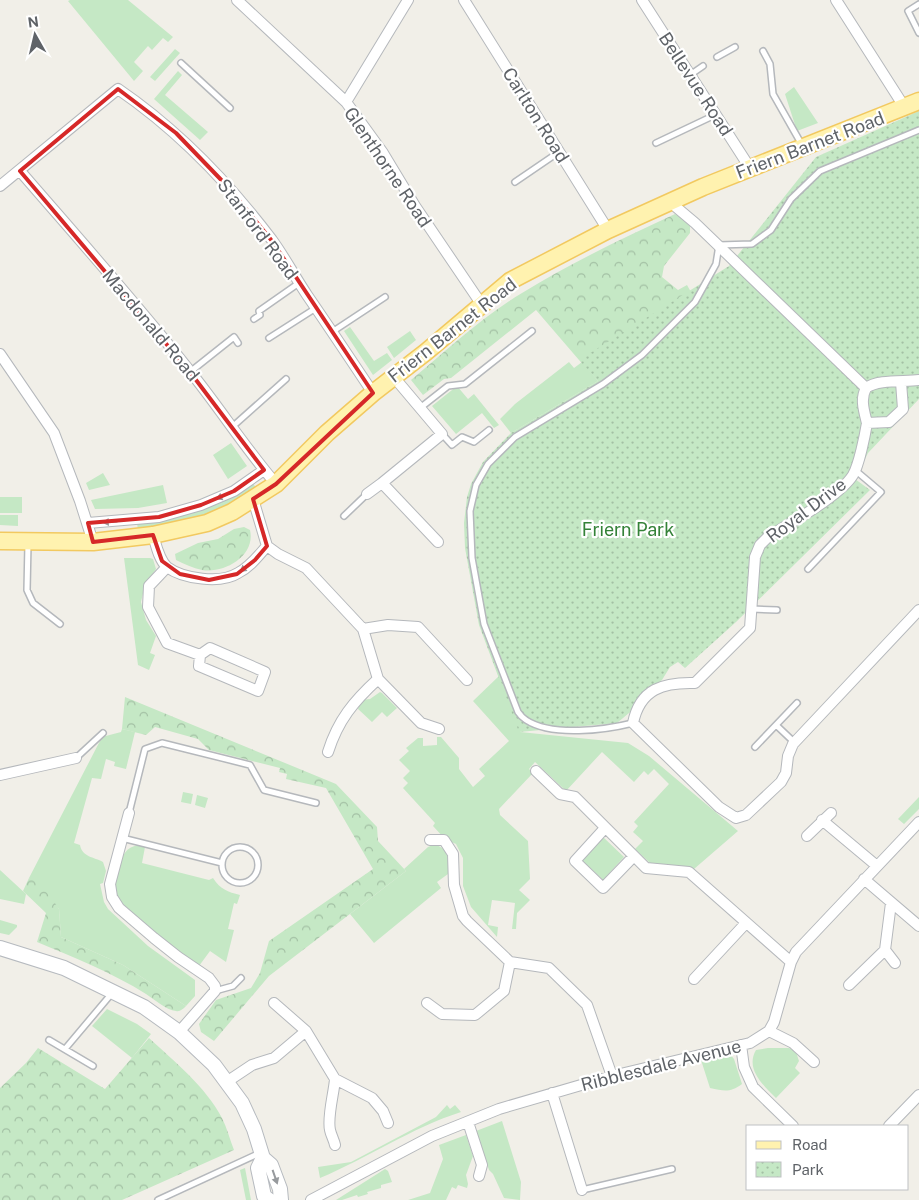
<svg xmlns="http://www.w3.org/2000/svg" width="919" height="1200" font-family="'Public Sans',sans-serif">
<defs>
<pattern id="forest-crowns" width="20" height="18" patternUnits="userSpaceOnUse" patternTransform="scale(1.25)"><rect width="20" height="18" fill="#c5e8c5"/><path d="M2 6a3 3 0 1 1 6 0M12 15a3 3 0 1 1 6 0" fill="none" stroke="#a3c0a4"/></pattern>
<pattern id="park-dots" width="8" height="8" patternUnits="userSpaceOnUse" patternTransform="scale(1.25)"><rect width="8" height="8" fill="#c5e8c5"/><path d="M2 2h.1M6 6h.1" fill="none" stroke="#a3c0a4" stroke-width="1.8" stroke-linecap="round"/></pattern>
</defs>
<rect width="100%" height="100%" fill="#f1efe8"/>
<path fill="#c5e8c5" d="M70,0H128L173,37L168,42L163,38L152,50L148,46L134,62L143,71L134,81L68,1Z
M175,49L180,53L155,81L150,77Z
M178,71L182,75L165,95L208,132L200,140L154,99Z
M794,87L818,123L797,131L785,94Z
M350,327L374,361L387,353L392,360L373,375L344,331Z
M410,331L416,340L394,358L387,347Z
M569,362L574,368L582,362L598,381L511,433L500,419L515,404Z
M457,386L468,399L474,394L499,425L494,428L482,413L456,434L432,406Z
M231,443L247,466L228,479L213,455Z
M103,473L110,485L89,490L86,483Z
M253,484L258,489L211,516L138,530L137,523C179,517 218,510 253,484Z
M163,485L167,503L138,508L95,509L91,500Z
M0,497H22V513H0Z
M0,515H18V526L0,525Z
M124,558H150L153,559L156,569L145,585L141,602L146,620L156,636L150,653L155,655L149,670L138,665Z
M499,676L520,732L628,743L649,756L738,831L694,869L659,867L650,863L635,849L643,841L633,832L638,826L634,822L669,784L654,769L648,775L644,771L634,782L602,752L566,791L535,762L529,769L533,773L499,809L500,815L528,841L530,879L519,890L530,900L517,913L516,929H512L515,903L492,900L488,925L498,927L497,937L471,907L463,886V858L456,844L445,839L433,826L435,823L403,788L408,783L403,778L410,771L399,760L409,751L406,748L418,738H423V746L437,745V737H441L459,758V769L473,787L485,776L479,769L509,741L473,701Z
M380,692L382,693L397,708L387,717L382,712L372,722L358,709L361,700L370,699Z
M122,729L135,732L126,769L114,766L115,762L106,759L101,779L92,778L74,843L80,845C82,857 94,857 103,862L106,871L103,883L100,884L104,902L108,909L148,946L195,980V996L186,1006L123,965L61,937L59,909L29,878L102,737L121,732Z
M183,792L193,794L191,804L181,802Z
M197,795L208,798L205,808L195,805Z
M919,797V809L904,824L898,819Z
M603,837L624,857L603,880L582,860Z
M139,845L145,847L142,863L209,880L213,878C220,889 228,892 240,895L237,904L234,903L228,929L234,930L226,962L210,951L199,966C181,953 121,911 116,892C113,884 118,874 120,866C122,855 126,847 139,845Z
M433,845C449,846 449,861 448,874L437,882L441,888L374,943L350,914L406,871L404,869L428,847Z
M0,870L26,894L24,904L0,899Z
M0,920L17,925V927L9,935L0,933Z
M107,1009L137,1024L151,1034L132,1058L92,1026Z
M768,1048H789L796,1052L799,1061L795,1068L800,1073L776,1098C763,1085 745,1069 756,1050Z
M729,1053L734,1059L742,1084C730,1093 724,1091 710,1088L701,1060Z
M447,1105L450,1109L455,1105L461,1112C411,1128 368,1158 320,1178L318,1167L351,1162L436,1117Z
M502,1121L521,1182L520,1200L504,1198L493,1174L489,1170L476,1131Z
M466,1135L473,1156L466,1175L468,1184L467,1188L458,1185L456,1189L452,1187L446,1200H408L430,1193L443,1159L439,1145Z
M245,1168L251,1200H246L240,1170Z
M385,1169L388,1171L392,1182L381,1185V1188L367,1192L368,1194L358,1197L357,1195L342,1200H336Z"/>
<path fill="url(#forest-crowns)" d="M675,214L690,224V233L664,266L662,277L678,290L687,285L692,294L598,357L579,360L536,310L451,378L444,379L423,395L411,380C447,350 482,317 522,293C571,263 623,238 675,214Z
M244,527L250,530C256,556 224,574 202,570C193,568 184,564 176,560L175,554L198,543L218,539L234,529Z
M125,697L336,784L377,827L378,841L406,871L269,976L214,1041L201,1032L199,1024L216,1000L251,988L260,973L269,941L373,869L326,788L286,779L287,774L279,772L280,768L209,750L198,739L155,727L146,735L122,729Z
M29,878L42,884L59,909L61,937L123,965L186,1006C183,1009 180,1012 176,1011C166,1010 154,999 146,994C113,973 73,957 37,942L46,913L23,891Z
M149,1038C175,1062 205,1086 222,1118C227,1128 230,1140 234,1150L122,1200H0V1088L26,1063L38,1048L105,1089Z"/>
<path fill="url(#park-dots)" d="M919,111V399L868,453L855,479L870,490L736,622L685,668L678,662L670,667L662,680L641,697L635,708L617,723L519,732L479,625L465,548L464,523L467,497L471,484L483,462L511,433L598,381L579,360L729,266L816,157Z"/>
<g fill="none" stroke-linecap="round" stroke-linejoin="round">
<g stroke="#b5b8bc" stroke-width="8">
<path id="service" d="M919,4L908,11L919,33
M763,51L770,64L773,94L802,145
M717,57L735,47
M181,63L230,108
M690,75L703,66
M656,143L715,115
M515,182L559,152
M254,319L260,315L259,311L299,283
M332,332L385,297
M269,338L316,308
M190,372L234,337L238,343
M420,408L448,386L465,384L532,331
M231,428L286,379
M442,434L452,445L462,437L474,442L489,430
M344,516L367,494
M28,544L27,590L33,603L60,624
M808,569L881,492L855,470
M752,609L777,610
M633,723C605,730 552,737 526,720C523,718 520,715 518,712L484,624L472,558L470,511L476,485L488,464L515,437L603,384L642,355L695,302L716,264L719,245L752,244L771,230L791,199L820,171L919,130
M776,725L795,743
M755,747L797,703
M76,758L103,733
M129,813L145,749L162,743L250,765L264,790L316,803
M122,838L222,863
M222 865a18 18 0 1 1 36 0a18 18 0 1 1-36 0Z
M215,991L233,986L241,978
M49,1040L93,1066
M65,1049L113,992
M582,1190L672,1169
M158,1200L260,1153"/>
</g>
<g stroke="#b5b8bc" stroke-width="12">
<path id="minor" d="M237,0L346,102L383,153L415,206L482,305
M464,0L608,230
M642,0L750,168
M836,0L905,108
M346,102L408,0
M20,171C77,237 135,302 189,370C219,407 245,448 276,484
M0,186L118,89C178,130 228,182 272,240C285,258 295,277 307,295C329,327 351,360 373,393
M670,202L695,223L866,388C878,379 904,382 919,380
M0,354L54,433L80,501L93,542
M393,376L442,434L382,483L438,542
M901,382L903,409L889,422L867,423C865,435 859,465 853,475C840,496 790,523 768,537L760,545L755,557L750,628L695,683C663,682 640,689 633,723L719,807L736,818L746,815L781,782L786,773L788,756L793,744L919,610
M866,388C860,399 864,411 867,423
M367,494L382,483
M253,499L267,546L278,554L306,568L363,629L378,679L421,723L439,729
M88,523L159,517L201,505L234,491L264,470
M153,535C156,545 159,560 167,567C183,579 221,584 238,573C250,567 258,556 267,546
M167,567L149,586L148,607L167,643L200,655L199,666L258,691L265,672L210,648L200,655
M363,629L388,625L418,627L467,680
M328,752C338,720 354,701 378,679
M536,771L560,794L575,797L646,868L689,872L791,962
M0,775L76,758
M129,813L110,884L112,897L119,908L154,938L178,957L209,978L215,986V991L179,1032
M822,820L877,866
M605,828L575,861L603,888L634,856
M807,836L831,813
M430,840H444L453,854L454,885L463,916L467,921L510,962L549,968L587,1005L612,1076
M864,879L919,926
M885,950L895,963
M694,979L746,923
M849,985L885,950L891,903
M274,1003L306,1031L335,1079L372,1098L383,1111L388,1123
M427,1003L442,1014L475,1015L504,991L510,962
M769,1031L793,1043L814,1062
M741,1045L744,1067L753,1087L793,1126
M335,1079C334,1093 327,1117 330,1130C331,1135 334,1140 335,1145
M228,1081L252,1065L274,1058L306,1031
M552,1093L582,1190
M468,1122L482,1165L479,1176
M889,1126L919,1095
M311,1200L432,1136L499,1109L612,1076L750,1043L769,1031L774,1022L791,962L796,952L919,822"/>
</g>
<g stroke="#b6babf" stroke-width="16">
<path id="secondary" d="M0,948L64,968L144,1007L179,1032L214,1065L242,1103L254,1129L263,1158L271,1165L280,1189L281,1200
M263,1158L258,1168L264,1196L269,1200"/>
</g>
<g stroke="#f2c960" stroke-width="19">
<path id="primary" d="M0,541L93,542L153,535L207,523L232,512L276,484L327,433L373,393L426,352L510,281L608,230L703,187L919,101"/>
</g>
<use href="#service" stroke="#fff" stroke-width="5"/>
<use href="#minor" stroke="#fff" stroke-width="10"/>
<use href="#secondary" stroke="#fff" stroke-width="14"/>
<use href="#primary" stroke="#fff2af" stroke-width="16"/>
</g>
<defs><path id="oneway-solid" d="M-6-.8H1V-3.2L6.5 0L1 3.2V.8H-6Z" transform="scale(1.25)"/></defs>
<g fill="#979a9d">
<use href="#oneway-solid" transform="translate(223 496) rotate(157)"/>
<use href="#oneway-solid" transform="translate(110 522) rotate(177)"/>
<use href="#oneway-solid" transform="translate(246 567) rotate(142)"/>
<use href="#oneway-solid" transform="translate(275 1177) rotate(71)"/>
</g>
<path fill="none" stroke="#d62828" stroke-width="4" stroke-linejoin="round" d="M118,89L176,133L229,188L272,241L373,393L276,484L253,499L267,546L255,560L237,574L209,580L180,574L162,561L153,535L93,542L88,523L159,517L201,505L234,491L264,470L190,372L20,171Z"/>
<g text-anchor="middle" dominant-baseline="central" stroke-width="4.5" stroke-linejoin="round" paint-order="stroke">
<g font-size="18" fill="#5f6368" stroke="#fff">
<text transform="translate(696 84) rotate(57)">Bellevue Road</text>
<text transform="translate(536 115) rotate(58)">Carlton Road</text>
<text transform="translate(810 145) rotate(-21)">Friern Barnet Road</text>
<text transform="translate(388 167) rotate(56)">Glenthorne Road</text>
<text transform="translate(258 229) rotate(53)">Stanford Road</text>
<text transform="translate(151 325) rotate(50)">Macdonald Road</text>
<text transform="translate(452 330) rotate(-38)">Friern Barnet Road</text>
<text transform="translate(806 510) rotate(-37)">Royal Drive</text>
<text transform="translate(661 1065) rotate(-14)">Ribblesdale Avenue</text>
</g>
<g font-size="18" fill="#348238" stroke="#fff">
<text x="628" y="529">Friern Park</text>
</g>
</g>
<rect x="746" y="1125" width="162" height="65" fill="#ffffff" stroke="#bfc1c3"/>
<rect x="756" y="1141" width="25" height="8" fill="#fff2af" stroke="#bfc1c3"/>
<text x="792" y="1150" font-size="15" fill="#5f6368">Road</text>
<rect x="756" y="1162" width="25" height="15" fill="url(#park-dots)" stroke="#bfc1c3"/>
<text x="792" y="1175" font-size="15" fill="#5f6368">Park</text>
<g transform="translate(35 35) rotate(352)" stroke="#ffffff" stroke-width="4" paint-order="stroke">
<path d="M0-4L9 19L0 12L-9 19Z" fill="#5f6368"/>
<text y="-8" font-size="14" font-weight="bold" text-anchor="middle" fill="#5f6368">N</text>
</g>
</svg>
